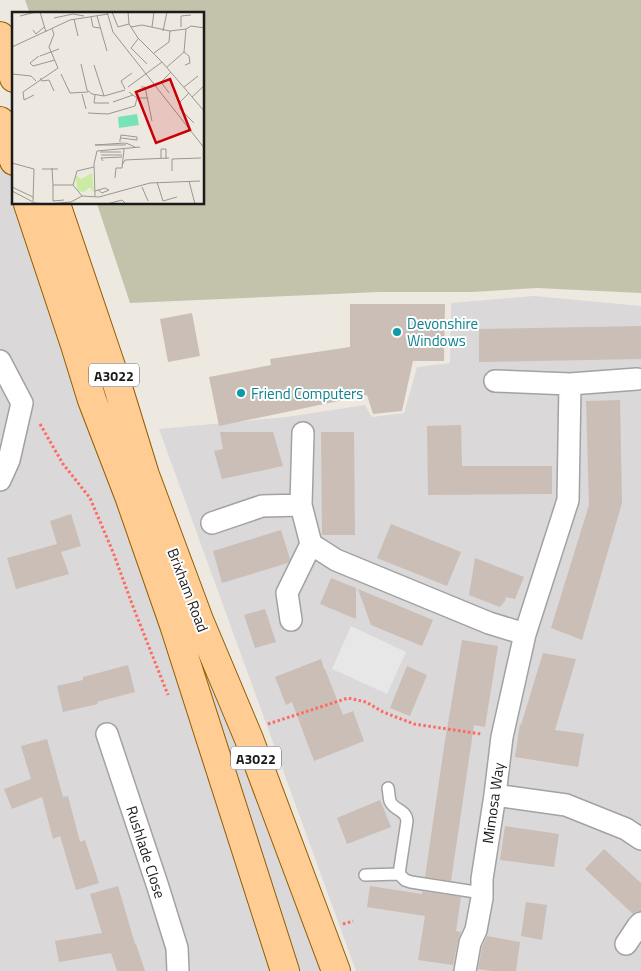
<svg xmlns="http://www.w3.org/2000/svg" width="641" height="971" font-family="'Titillium Web',sans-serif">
<rect width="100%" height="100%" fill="#eee9e0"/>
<path fill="#dad8d8" d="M0,121L14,161V204H28L75,345L199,620L336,971H0Z
M534,296L641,306V971H356L159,429L287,417L365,405L372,417L404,413L417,367L450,363L451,303Z"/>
<path fill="#c3c2ab" d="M25,0H641V293L537,288L472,292H379L130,303L97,204H204V14H30Z"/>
<path fill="#e7e7e7" d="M351,626L406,652L387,694L332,669Z"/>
<path fill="#cabeb6" d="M350,304H445L444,361H413L402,411L373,414L367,395L219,426L209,377L271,365L270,359L350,347Z
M192,313L200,356L168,362L160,319Z
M641,326V359L479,362V329Z
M620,400L622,503L582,640L551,628L589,505L586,401Z
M461,425L462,466H552V494L428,495L427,426Z
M220,432H273L283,466L222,479L214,451L223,449Z
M321,432H354L355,535H322Z
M71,514L81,546L61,552L69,574L16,589L7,558L57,544L50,521Z
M391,524L461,552L447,586L377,558Z
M281,530L290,559L288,563L222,583L213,551Z
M475,558L524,577L515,599L506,597L505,601L500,607L469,595Z
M331,578L356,588V619L320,604Z
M358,589L433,620L422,646L371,625Z
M265,609L276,642L255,648L244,615Z
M462,640L498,646L485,727L474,725L451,881L425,877L444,747Z
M543,653L576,659L555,730L584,734L578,767L515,757L520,724L521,725Z
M321,659L324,669H325L343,715L353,711L364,741L314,761L292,702L286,705L275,677Z
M128,665L135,692L97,702L98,704L63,712L57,686L83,680V677Z
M407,666L427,675L410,716L390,708Z
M47,739L63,797L68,796L80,842L85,840L99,883L76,890L60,836L53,839L42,797L12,809L4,789L31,779L21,746Z
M380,800L391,827L347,844L337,818Z
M505,826L559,834L554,867L500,860Z
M604,849L641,883V911H637L633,914L585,869Z
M118,886L135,944H136L145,971H117L111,953L59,962L55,941L102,933L90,894Z
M370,886L422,894V891L461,897L456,931L461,932L458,941L453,965L418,960L425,916L367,907Z
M526,902L547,905L542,940L521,936Z
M487,936L520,942L516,971H492L478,969L482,947Z"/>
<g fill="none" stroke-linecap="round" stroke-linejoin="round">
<g stroke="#a2a2a2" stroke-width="14">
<path id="lane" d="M388,788C389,792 389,798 390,801C394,811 406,809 407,821L399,874L405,880L411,882L482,893
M365,875L399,874"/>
</g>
<g stroke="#a2a2a2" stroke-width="24">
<path id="street" d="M0,361L22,403L9,460L0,480
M495,381L570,384L637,379
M212,523L262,506L301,505
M311,544L336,560L489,623L525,634
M291,620L287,593L311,544L301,505L303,433
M107,734L158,887L177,948L178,971
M495,795L566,805L626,829L641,839
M626,944L638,926L641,923
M465,971L470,943L476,930L482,898V879L495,795L502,737L525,634L568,500L570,384"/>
</g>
<g stroke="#935d00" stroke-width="30">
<path id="primary" d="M0,36L14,78
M0,121L14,161
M28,204L75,345L92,400L129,496L174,625L285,971
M56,204L117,384L145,475L199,620L249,739L336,971"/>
</g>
<path stroke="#ff6a60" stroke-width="3" stroke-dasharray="2.5 2.5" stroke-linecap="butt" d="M40,424L63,464L90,498L113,552L132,604L168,695
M268,724L348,698L366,702L383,712L414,724L481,734
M343,924L353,921"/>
<use href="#lane" stroke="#fff" stroke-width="11"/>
<use href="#street" stroke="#fff" stroke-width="21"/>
<use href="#primary" stroke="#ffcd94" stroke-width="28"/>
</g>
<g fill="#0f9aa8" stroke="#fff" stroke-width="2">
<circle cx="397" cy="332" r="5"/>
<circle cx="241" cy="393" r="5"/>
</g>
<g text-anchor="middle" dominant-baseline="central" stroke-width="4" stroke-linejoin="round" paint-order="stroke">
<g fill="#fff" stroke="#5f5f5f" stroke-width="1">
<rect x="89" y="363.5" width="50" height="23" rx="4"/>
<rect x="231" y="746.5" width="50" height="23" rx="4"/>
</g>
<g font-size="14" font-weight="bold" fill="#1b1b1b">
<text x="114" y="375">A3022</text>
<text x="256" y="758">A3022</text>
</g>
<g font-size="15" fill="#0d838f" stroke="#fff" text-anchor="start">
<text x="407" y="323">Devonshire<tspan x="407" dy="17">Windows</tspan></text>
<text x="251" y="393">Friend Computers</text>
</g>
<g font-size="15" fill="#1b1b1b" stroke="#fff">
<text transform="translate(188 590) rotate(69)">Brixham Road</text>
<text transform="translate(493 803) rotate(-82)">Mimosa Way</text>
<text transform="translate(146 852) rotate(72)">Rushlade Close</text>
</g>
</g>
<g transform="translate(12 12)">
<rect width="192" height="192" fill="#eee9e0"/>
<path d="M80,161L82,181L78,175L72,180L66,179L63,163L69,167Z" fill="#c9eca2"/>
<path d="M125,102L127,113L107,116L106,105Z" fill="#78e3b6"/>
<path fill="none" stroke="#9a9791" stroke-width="1" d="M28,0L34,20M95,0L101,20L193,137M100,0L106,15L117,12M116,0L117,12L126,26L150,50L116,75M8,4L24,0M85,4L95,39M79,5L81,15L88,16M42,6L61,2L72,4M62,7L66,24M119,15L130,13L158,19L174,17M140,15L142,0M169,15V4L179,3M21,18L24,22L32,15M151,19L155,0M126,27L119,36L135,52M0,35L58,8L96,2M172,40L177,44L178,51L173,53M142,41L157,30L158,19M27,44L18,51L21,54L43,48M28,44L47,37M150,50L193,100M69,52L75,78L80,82L92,84L113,78M82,53L92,84M155,55L172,40L174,17L179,14L193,16M0,62L19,64L24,69M49,62L58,81L76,80M28,66L30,69L37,68L42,79M129,75H133L140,109M172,75L186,64M113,77L109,69L120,61M117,80L125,86H136M157,81L149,70L159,60M177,81L168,90V97L182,111M70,82L74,97M22,83L12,88L11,80L46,56L37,35L42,22L40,17M83,83L82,91H97M180,85L193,73M101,90L121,83M76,101L96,102L123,94L125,86M108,130V128L109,123L125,125V128L109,126M113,131L83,133H113L114,131L123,135M88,140H109M89,143H110M149,147V137H154V147M91,149L89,146L110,145M0,151L22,157L21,189M110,153L113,148L157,146M40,156L41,173H61L70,184M30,157H46M160,159V147L189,146M103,166L104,156H110L112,137M177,169L183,192M145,170L151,189L165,185M41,173V189L52,188M61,173L65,159L82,155M0,175L21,185M130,175L136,189M0,179L23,191L36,192L59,190L70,184L87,185L138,171L188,169M83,179L93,176L97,178L90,181L86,178M83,184L82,152L85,139L128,135M95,192L110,188L114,192"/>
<path fill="#c70008" fill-opacity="0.15" stroke="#c70008" stroke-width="2.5" d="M158,67L178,118L144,131L124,80Z"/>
<rect width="192" height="192" fill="none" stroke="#1b1b1b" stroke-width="2.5"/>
</g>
</svg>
